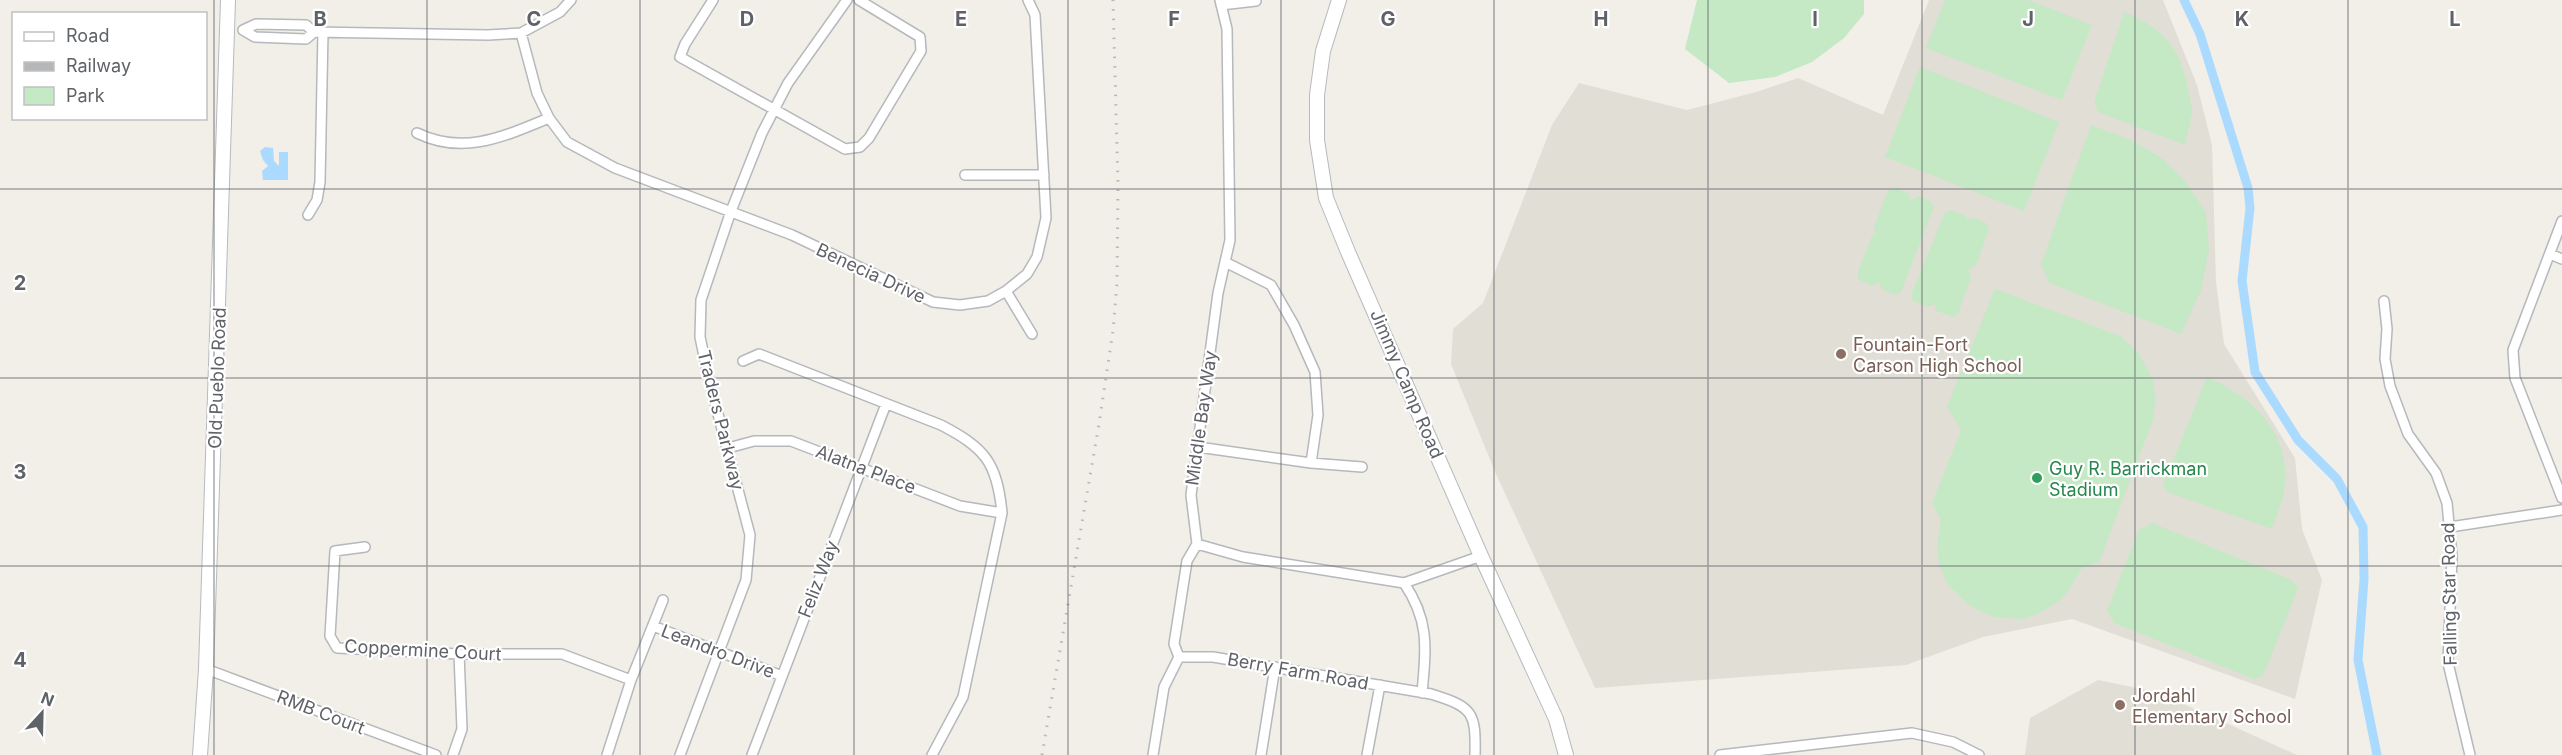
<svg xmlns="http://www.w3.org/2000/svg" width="2562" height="755" font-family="Inter,sans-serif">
<rect width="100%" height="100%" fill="#f1efe8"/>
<path fill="#e1ded6" d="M1929,0H2163L2197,85L2212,145L2216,282L2224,344L2295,458L2302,529L2322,580L2295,699L2072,619L1983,637L1906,665L1595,688L1496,474L1451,364L1453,329L1483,303L1552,125L1579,83L1687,110L1756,92L1798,78L1883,115Z
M2098,680L2157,692L2297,755H2025L2030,718Z"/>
<path fill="#c5e8c5" d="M1697,0H1864V14L1844,38L1812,62L1775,77L1729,83L1685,49Z
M1945,0H2028L2092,25L2062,100L1926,48Z
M2124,12C2163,28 2181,48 2188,90C2190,98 2192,106 2192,113C2190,124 2187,135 2185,145L2098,112L2094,102Z
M1920,67L2059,122L2024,211L1885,157Z
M2091,125L2131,140L2163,159L2186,182L2206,213L2209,250L2201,290L2181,334L2049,283L2041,264Z
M1896,188L1909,194L1910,200L1919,196L1931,202L1934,207L1901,292L1896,295L1882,289L1879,282L1872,286L1858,279L1857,274L1872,236L1876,233L1874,227L1888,191Z
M1951,210L1966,216L1967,219L1974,218L1986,223L1989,229L1976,266L1968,269L1971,277L1958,314L1953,317L1935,310V304L1928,307L1913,301L1911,295L1945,212Z
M1995,289L2120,336L2138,352L2153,380L2156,400L2153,420L2099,562L2082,568L2069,590L2059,601L2038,614L2023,619L1993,617L1970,606L1947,584L1939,563L1937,545L1941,520L1932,503L1961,430L1947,406Z
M2207,377C2258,400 2295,438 2283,497C2280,508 2275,518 2272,529L2167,492L2163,485Z
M2152,523L2292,580L2298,588L2263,676L2254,679L2114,623L2107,610L2139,530Z"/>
<path fill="#aadaff" d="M265,147L273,148L274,161L279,166V152H288V180H263L262,171L268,166L263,160L260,151Z"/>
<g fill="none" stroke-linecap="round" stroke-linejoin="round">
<path stroke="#aadaff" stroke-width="9" d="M2184,0L2200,34L2248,188L2250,208L2242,281L2255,372L2298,440L2337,479L2363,527L2364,579L2358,660L2377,755"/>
<g stroke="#b5b8bc" stroke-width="12">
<path id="street" d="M713,0L685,44L680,57L845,149L860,147L869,138L921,51L920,37L859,0
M1220,0L1227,29L1230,240L1218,293L1191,495L1197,544L1243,557L1404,583L1481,556
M1221,5L1256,1
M256,24L306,25L314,32L306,39L255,37L243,30Z
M314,32L488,35L521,33L560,12L571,0
M521,33L537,93L549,118L567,142L615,168L792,235L933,302L960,305L988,301L1006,291L1027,274L1037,257L1046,218L1035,15L1028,0
M417,133C464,156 505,136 549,118
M965,175H1044
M308,215L317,200L320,182L323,32
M2562,221L2513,350L2515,378L2562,498
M2550,254L2562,259
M1225,262L1271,285L1294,325L1315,372L1318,415L1311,463
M1006,291L1032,334
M2384,301L2387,329L2385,359L2390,386L2408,434L2436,473L2447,503L2452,556L2448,663L2470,755
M743,361L759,354L941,425C985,448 997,462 1002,513L963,697L932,755
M1198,447L1311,463L1362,467
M728,448L754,441H791L960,506L1002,513
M2450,527L2562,510
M365,547L335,551L330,636L337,648L459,654H562L631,680
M1404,583C1430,621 1426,649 1422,693
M653,626L782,676
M1179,657L1174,644L1187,561L1197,544
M206,669L436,755
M453,755L462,729L459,654
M607,755L631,680L663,600
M680,755L746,580L750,535L709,380L700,337L701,300L731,211L762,133L788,83L847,0
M752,755L886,404
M1153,755L1164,687L1179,657H1213L1431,694C1473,707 1476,712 1475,755
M1261,755L1275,667
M1367,755L1380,685
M1720,755L1912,733L1953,742L1979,755"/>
</g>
<g stroke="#b6babf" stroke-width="16">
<path id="secondary" d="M1339,0L1323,51L1317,95V140L1326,198L1348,252L1481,556L1556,719L1566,755
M200,755L206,669L228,0"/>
</g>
<use href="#street" stroke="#fff" stroke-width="9"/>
<use href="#secondary" stroke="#fff" stroke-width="14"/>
<path stroke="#b6b7b8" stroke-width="3" stroke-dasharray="1.5 8" stroke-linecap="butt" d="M1042,755L1099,424L1113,331L1117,283L1118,184L1113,0"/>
</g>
<path fill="none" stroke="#5f6368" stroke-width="1.5" stroke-opacity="0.55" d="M214,0V755M427,0V755M640,0V755M854,0V755M1068,0V755M1281,0V755M1494,0V755M1708,0V755M1922,0V755M2135,0V755M2348,0V755M0,189H2562M0,378H2562M0,566H2562"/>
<g fill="#8d6e63" stroke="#fff" stroke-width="2">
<circle cx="1841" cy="354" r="6"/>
<circle cx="2120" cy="705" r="6"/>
</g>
<circle fill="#2e9e5b" stroke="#fff" stroke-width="2" cx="2037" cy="478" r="6"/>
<g text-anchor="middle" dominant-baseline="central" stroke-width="4.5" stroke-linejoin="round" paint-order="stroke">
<g font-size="18" fill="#5f6368" stroke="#fff">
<text transform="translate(871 273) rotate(25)">Benecia Drive</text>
<text transform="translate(217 378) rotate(-88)">Old Pueblo Road</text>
<text transform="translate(1407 384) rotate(67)">Jimmy Camp Road</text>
<text transform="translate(1201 418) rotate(-82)">Middle Bay Way</text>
<text transform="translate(721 420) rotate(76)">Traders Parkway</text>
<text transform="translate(866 469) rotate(21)">Alatna Place</text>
<text transform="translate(818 579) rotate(-69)">Feliz Way</text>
<text transform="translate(2449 594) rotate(-91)">Falling Star Road</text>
<text transform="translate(423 650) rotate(3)">Coppermine Court</text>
<text transform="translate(718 651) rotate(21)">Leandro Drive</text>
<text transform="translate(1298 671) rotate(10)">Berry Farm Road</text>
<text transform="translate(321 712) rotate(21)">RMB Court</text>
</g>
<g font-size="18" fill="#785e54" stroke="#fff" text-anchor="start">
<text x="1853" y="344">Fountain-Fort<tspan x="1853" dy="21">Carson High School</tspan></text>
<text x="2132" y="695">Jordahl<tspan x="2132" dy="21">Elementary School</tspan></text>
</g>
<g font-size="18" fill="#27864d" stroke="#fff" text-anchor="start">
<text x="2049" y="468">Guy R. Barrickman<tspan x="2049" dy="21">Stadium</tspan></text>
</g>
</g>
<g font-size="20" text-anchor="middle" font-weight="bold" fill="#5f6368" stroke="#fff" stroke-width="4.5" stroke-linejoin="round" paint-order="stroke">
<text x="320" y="26">B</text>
<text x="534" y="26">C</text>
<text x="747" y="26">D</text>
<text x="961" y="26">E</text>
<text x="1174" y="26">F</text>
<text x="1388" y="26">G</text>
<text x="1601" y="26">H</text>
<text x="1815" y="26">I</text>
<text x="2028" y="26">J</text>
<text x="2242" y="26">K</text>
<text x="2455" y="26">L</text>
<text x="20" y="290">2</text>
<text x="20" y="479">3</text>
<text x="20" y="667">4</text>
</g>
<rect x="12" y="12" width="195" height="108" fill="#ffffff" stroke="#bfc1c3" stroke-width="1.5"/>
<rect x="24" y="32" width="30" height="9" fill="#ffffff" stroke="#bfc1c3" stroke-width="1.5"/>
<text x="66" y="42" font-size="18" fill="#5f6368">Road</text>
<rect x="24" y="62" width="30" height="9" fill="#b6b7b8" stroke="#bfc1c3" stroke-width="1.5"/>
<text x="66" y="72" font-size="18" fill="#5f6368">Railway</text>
<rect x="24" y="87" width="30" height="18" fill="#c5e8c5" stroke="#bfc1c3" stroke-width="1.5"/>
<text x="66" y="102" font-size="18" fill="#5f6368">Park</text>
<g transform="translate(42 713) rotate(22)" stroke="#ffffff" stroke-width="4.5" paint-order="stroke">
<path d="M0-4.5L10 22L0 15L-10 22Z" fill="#5f6368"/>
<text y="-9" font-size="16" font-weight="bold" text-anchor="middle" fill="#5f6368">N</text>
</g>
</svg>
